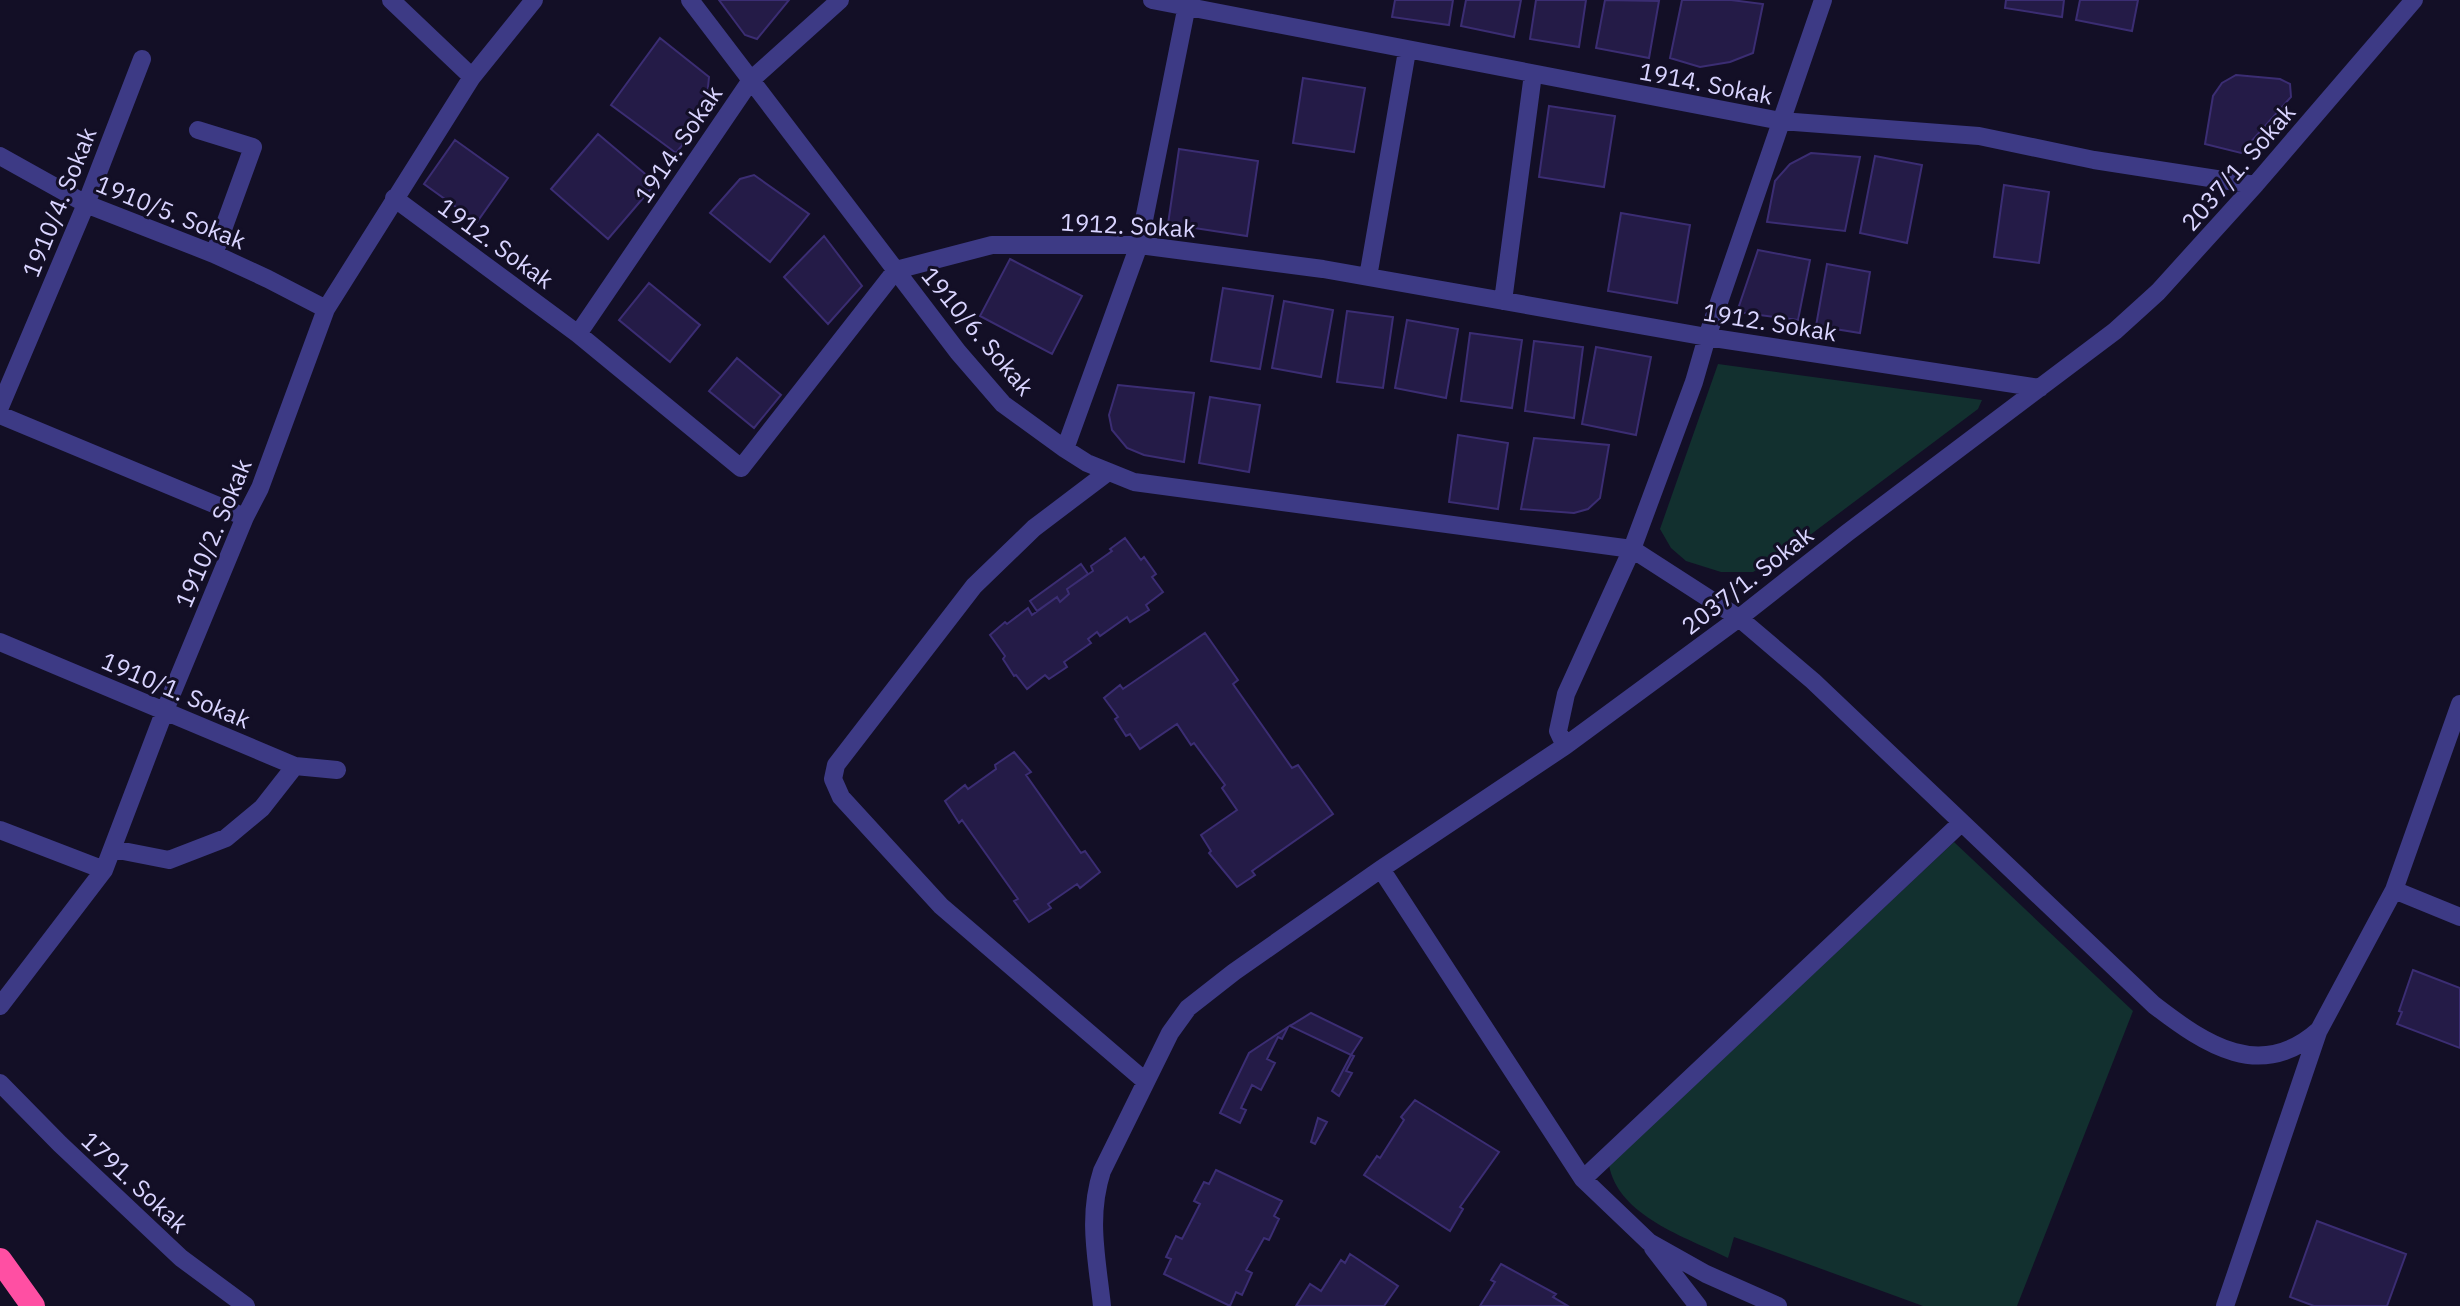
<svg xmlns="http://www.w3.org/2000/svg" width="2460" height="1306" font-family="'IBM Plex Sans',sans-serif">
<rect width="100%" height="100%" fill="#130f26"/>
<path fill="#12302f" d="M1718,364L1982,400L1978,409L1786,553L1753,572H1721L1686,561L1671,548L1660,529Z
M1954,842L2133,1011L2017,1306H1923L1734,1237L1728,1258C1686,1237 1618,1216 1609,1165Z"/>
<path fill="#241b47" stroke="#3b2d73" stroke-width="2" d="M719,0H789L757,39L745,35Z
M1395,0H1453L1449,25L1392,17Z
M1466,0H1521L1514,37L1461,26Z
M1536,0H1586L1579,47L1530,39Z
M1605,0L1659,1L1649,58L1596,48Z
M1682,0H1731L1763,4L1753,53L1730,62L1700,67L1670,58Z
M2006,0H2064L2062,17L2005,8Z
M2080,0H2138L2132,31L2076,20Z
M660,38L709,77L705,117L676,153L611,105Z
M2236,75L2280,79L2290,84L2291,97L2241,153L2205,144L2213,96L2222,83Z
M1303,78L1365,88L1354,152L1293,143Z
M1549,106L1615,116L1604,187L1539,177Z
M598,134L656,183L608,239L551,189Z
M455,140L508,178L477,222L424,184Z
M1179,149L1258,161L1247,236L1168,224Z
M1811,153L1860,157L1845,231L1767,222L1775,181L1790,164Z
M1875,156L1922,165L1907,243L1860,233Z
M754,175L809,214L770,262L710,213L740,179Z
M2004,185L2049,192L2039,263L1994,257Z
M1621,213L1690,225L1677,303L1608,291Z
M824,236L862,286L828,324L784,277Z
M1758,250L1810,260L1798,320L1737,312Z
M1010,259L1082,296L1052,354L980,316Z
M1827,264L1870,272L1860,333L1816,326Z
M649,283L700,325L670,362L619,320Z
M1223,288L1273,296L1260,369L1211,361Z
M1284,301L1333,310L1321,377L1272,368Z
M1347,311L1393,317L1383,388L1337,382Z
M1407,320L1458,329L1446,398L1395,388Z
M1470,333L1522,340L1512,408L1461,401Z
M1534,341L1583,347L1574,418L1525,411Z
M1596,347L1651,357L1636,435L1582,424Z
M737,358L781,395L754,428L709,391Z
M1118,385L1194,393L1184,462L1144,455L1127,448L1112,430L1109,415Z
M1210,397L1260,405L1249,472L1199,463Z
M1458,435L1508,443L1498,509L1449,502Z
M1534,438L1609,445L1600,498L1588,509L1574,513L1521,509Z
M1125,538L1141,560L1144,557L1156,574L1152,577L1163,592L1146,605L1149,610L1130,622L1127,617L1100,636L1097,632L1088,639L1091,643L1064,662L1067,667L1049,679L1045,675L1027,689L1016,675L1014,676L1003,659L1005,656L990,635L1005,622L1007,624L1028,608L1032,615L1057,597L1060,602L1069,594L1067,589L1093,571L1091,566L1112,551L1110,549Z
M1081,564L1088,574L1067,589L1069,594L1060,602L1057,597L1037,611L1030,601Z
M1205,633L1238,680L1233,684L1292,768L1298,765L1333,814L1252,871L1255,875L1237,887L1209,853L1211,851L1201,835L1237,810L1222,788L1225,785L1194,743L1191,745L1177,724L1140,749L1130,734L1126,736L1115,719L1118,717L1104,698L1120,685L1123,689Z
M1014,752L1031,772L1026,775L1081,853L1085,851L1100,872L1080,888L1077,884L1048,904L1051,908L1029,922L1014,901L1018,899L962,820L959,823L945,801L965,785L968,789L996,769L995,765Z
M2413,970L2460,988V1048L2397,1024L2402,1012L2399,1011Z
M1311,1013L1362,1038L1351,1055L1290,1026Z
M1288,1027L1282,1039L1278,1037L1267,1059L1275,1063L1261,1090L1252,1085L1241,1108L1246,1110L1240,1123L1220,1113L1249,1053Z
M1351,1055L1354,1056L1346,1071L1352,1073L1339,1096L1332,1091Z
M1415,1100L1499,1152L1460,1207L1463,1209L1450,1231L1364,1175L1377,1156L1380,1158L1404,1120L1401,1117Z
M1318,1118L1327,1122L1315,1144L1311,1142Z
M1216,1170L1282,1201L1274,1216L1279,1219L1269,1240L1264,1238L1246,1270L1252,1273L1242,1295L1236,1292L1230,1306L1164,1274L1171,1259L1166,1257L1176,1236L1182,1239L1200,1204L1194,1201L1204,1182L1209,1184Z
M2317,1221L2406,1254L2387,1306H2314L2290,1297Z
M1350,1254L1398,1286L1384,1306H1296L1310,1284L1321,1291L1341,1260L1345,1263Z
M1501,1264L1556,1294L1553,1297L1568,1306H1480L1495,1282L1491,1280Z"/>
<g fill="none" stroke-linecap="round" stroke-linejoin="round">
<path stroke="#3d3a85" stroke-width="18" d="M391,0L472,77
M690,0L958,352L1003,404L1065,449L1087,463L1134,482L1632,549L1566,694L1558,731L1565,746
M1152,0L1781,121L1979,136L2094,160L2255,185
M1823,0L1707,337L1694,382L1632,549L1739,618L1813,681L2154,1005C2206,1045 2261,1082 2319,1030L2394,890L2460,704
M198,130L253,147L214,254
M0,156L86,204L214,254L268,279L326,309
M394,198L578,334L741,468L896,270L992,245H1139L1323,269L1707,337L2040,388
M1368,277L1407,51
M1503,301L1533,74
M578,334L751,80L840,0
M0,407L86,204L142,59
M0,415L245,517
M1065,449L1139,245L1188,0
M1108,472L1034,528L974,586L836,765L833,779L841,797L941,906L1145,1081
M0,642L295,766L337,770
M0,830L104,870
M113,849L169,860L226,838L262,808L295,766
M1381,869L1583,1179L1649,1242L1706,1274L1778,1306
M2394,890L2460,917
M0,1006L104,870L165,710L245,517L260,488L326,309L472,77L534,0
M0,1083L60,1144L181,1258L246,1306
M1583,1179L1961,823
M1653,1248L1698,1306
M1102,1306C1097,1259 1087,1217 1102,1171L1170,1033L1188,1008L1234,972L1381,869L1565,746L1739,618L1847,533L2115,331L2158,292L2255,185L2414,0
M2225,1306L2318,1032"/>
<path stroke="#ff4fa3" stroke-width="24" d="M0,1260L33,1306"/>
</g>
<g text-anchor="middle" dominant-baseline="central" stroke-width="6" stroke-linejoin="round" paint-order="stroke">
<g font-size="24" fill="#d9d4ff" stroke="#130f26">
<text transform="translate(1706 83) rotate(11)">1914. Sokak</text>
<text transform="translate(678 144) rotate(-56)">1914. Sokak</text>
<text transform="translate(2238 167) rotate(-49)">2037/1. Sokak</text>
<text transform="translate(59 202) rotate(-68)">1910/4. Sokak</text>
<text transform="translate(171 212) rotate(22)">1910/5. Sokak</text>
<text transform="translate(1128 225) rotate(3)">1912. Sokak</text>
<text transform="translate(496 243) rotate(36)">1912. Sokak</text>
<text transform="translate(1770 322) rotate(9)">1912. Sokak</text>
<text transform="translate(978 331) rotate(50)">1910/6. Sokak</text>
<text transform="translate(213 533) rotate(-67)">1910/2. Sokak</text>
<text transform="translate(1747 580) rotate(-38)">2037/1. Sokak</text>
<text transform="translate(176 690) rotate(23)">1910/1. Sokak</text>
<text transform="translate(135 1182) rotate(43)">1791. Sokak</text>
</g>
</g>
</svg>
